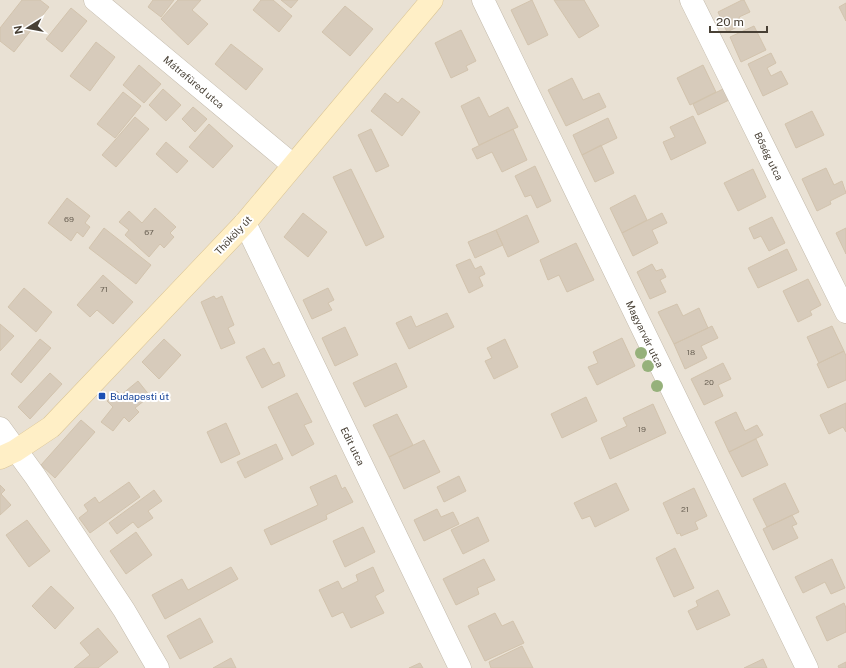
<svg xmlns="http://www.w3.org/2000/svg" width="846" height="668" font-family="'Public Sans',sans-serif">
<rect width="100%" height="100%" fill="#f4f0e6"/>
<path fill="#e9e1d4" d="M0,0H846V668H0Z"/>
<path fill="#d7cbbb" stroke="#d2c3ad" d="M22,0H40L49,7L14,52L0,41V28Z
M153,0H174L161,17L148,7Z
M178,0H201L192,10L208,24L188,45L161,19Z
M261,0H273L292,16L279,32L253,10Z
M281,0H298L291,8Z
M532,0L548,35L528,45L511,10Z
M554,0H584L599,26L579,38Z
M742,0H744L750,12L739,17L743,24L727,32L718,12Z
M846,3V21L839,7Z
M345,6L373,29L350,56L322,32Z
M71,8L87,21L62,52L46,39Z
M754,26L766,50L741,62L730,37Z
M461,30L476,61L466,66L468,70L451,78L435,43Z
M96,42L115,57L90,91L70,76Z
M231,44L263,69L246,90L215,64Z
M771,53L776,63L767,68L771,76L781,71L788,84L763,96L748,64Z
M139,65L161,84L144,103L123,85Z
M703,65L716,92L690,105L677,78Z
M572,78L583,100L599,93L606,107L566,126L548,90Z
M163,89L181,105L166,121L149,105Z
M723,89L729,100L698,115L693,104Z
M123,92L141,106L115,138L97,124Z
M385,93L398,103L402,98L420,112L402,136L371,111Z
M479,97L489,117L508,107L518,127L479,145L461,106Z
M193,107L207,119L195,132L182,119Z
M812,111L824,135L796,148L785,124Z
M693,116L706,143L671,160L663,142L675,137L670,127Z
M135,117L149,129L116,167L102,155Z
M608,118L617,138L582,155L573,135Z
M209,124L233,146L213,168L189,147Z
M371,129L389,166L376,172L358,135Z
M513,129L527,160L502,172L492,152L477,159L472,149Z
M166,142L188,161L177,173L156,154Z
M601,145L614,173L595,182L582,155Z
M535,166L551,201L537,208L531,195L525,197L515,176Z
M826,168L834,185L842,181L846,193L830,201L831,204L817,211L802,179Z
M351,169L384,237L366,246L333,177Z
M753,169L766,197L738,211L724,183Z
M635,195L647,220L622,233L610,208Z
M67,198L90,216L85,223L90,227L83,237L77,232L71,241L48,223Z
M155,208L176,227L170,233L174,237L164,248L160,244L149,257L125,235L129,230L119,222L129,211L142,223Z
M303,213L327,232L308,257L284,237Z
M662,213L667,223L652,230L658,243L633,256L622,233Z
M527,215L539,242L508,257L496,230Z
M772,217L785,243L769,251L761,236L754,239L749,228Z
M104,228L151,265L136,284L89,248Z
M846,228V254L836,233Z
M496,230L503,245L475,258L468,242Z
M576,243L594,280L567,292L559,275L548,280L540,260Z
M787,249L797,270L758,288L748,268Z
M470,259L475,269L481,266L485,274L479,277L483,286L469,293L456,265Z
M652,264L656,271L662,269L666,277L660,280L666,292L650,299L637,272Z
M103,275L133,302L113,324L97,310L90,317L77,305Z
M808,279L821,305L810,311L812,315L798,322L783,291Z
M24,288L52,312L36,332L8,307Z
M328,288L334,300L328,303L332,310L312,319L303,300Z
M214,296L216,299L222,296L234,325L228,328L235,343L221,349L201,302Z
M677,304L683,316L699,308L708,328L674,344L658,312Z
M447,313L454,327L409,349L396,323L411,316L416,327Z
M0,324L14,336L0,351Z
M712,326L718,338L701,346L707,358L685,369L674,344Z
M832,326L844,351L819,363L807,337Z
M345,327L358,355L335,366L322,338Z
M622,338L635,366L597,385L588,367L598,363L593,352Z
M40,339L51,348L21,383L11,374Z
M164,339L181,355L159,379L142,362Z
M505,339L518,367L494,379L485,361L492,358L487,348Z
M264,348L273,365L279,362L285,376L262,388L246,357Z
M844,351L846,356V380L828,388L817,364Z
M396,363L407,387L365,407L353,383Z
M723,363L731,379L718,385L723,396L704,405L691,379Z
M50,373L62,384L30,419L18,407Z
M138,381L150,396L135,408L139,412L129,422L124,417L113,431L101,422L113,407L107,401L117,391L121,395Z
M297,393L312,422L304,425L314,444L292,456L268,407Z
M586,397L597,421L562,438L551,414Z
M846,403V432L843,427L829,434L820,415Z
M653,404L666,433L610,459L601,438L627,426L623,418Z
M736,412L745,431L757,425L763,435L729,452L715,422Z
M397,414L413,445L389,457L373,425Z
M81,420L95,432L55,478L41,465Z
M226,423L240,454L221,463L207,432Z
M756,439L768,465L742,477L729,452Z
M424,440L440,472L404,489L389,457Z
M276,444L283,459L245,478L237,462Z
M336,475L342,489L345,487L353,502L326,515L327,519L271,545L264,530L318,505L310,487Z
M459,476L466,491L444,502L437,487Z
M129,482L140,497L90,533L79,518L88,511L84,505L95,497L99,503Z
M616,483L629,510L595,527L590,516L582,519L574,503Z
M785,483L799,512L767,527L753,499Z
M0,485L5,490L1,494L11,505L0,515Z
M694,488L707,516L695,522L698,529L681,536L680,533L677,534L663,503Z
M154,490L162,501L148,511L153,518L138,528L133,522L117,534L109,523Z
M437,509L441,517L453,512L459,524L424,541L414,520Z
M792,515L797,524L792,526L798,538L773,550L763,529Z
M478,517L489,541L463,554L451,530Z
M27,520L50,551L29,567L6,535Z
M363,527L375,552L345,567L333,541Z
M136,532L152,555L126,574L110,551Z
M675,548L694,588L674,597L656,558Z
M484,559L495,580L477,588L479,594L456,605L443,579Z
M832,559L845,588L831,594L825,582L803,593L795,577Z
M231,567L238,579L165,619L152,595L182,579L188,590Z
M373,567L384,591L375,596L384,613L351,628L343,612L332,617L319,590L338,581L342,589L358,581L356,575Z
M51,586L74,608L55,629L32,606Z
M718,590L730,615L697,630L688,611L698,606L696,601Z
M844,603L846,608V632L827,641L816,617Z
M495,613L502,626L513,621L524,643L485,661L468,626Z
M200,618L213,642L180,659L167,636Z
M98,628L118,652L98,668H74L90,655L80,643Z
M522,646L533,668H491L489,662Z
M231,658L236,668H213Z
M763,659L767,668H744Z
M846,662V668H839L838,666Z
M420,663L423,668H409Z"/>
<g fill="none" stroke-linecap="round" stroke-linejoin="round">
<g stroke="#c3baab" stroke-width="23">
<path id="street" d="M95,0L293,165
M483,0L807,668
M691,0L846,312
M245,223L460,668
M0,428L35,476L124,610L158,668"/>
</g>
<g stroke="#dbc595" stroke-width="23">
<path id="secondary" d="M0,458L15,451L51,427L245,223L432,0"/>
</g>
<use href="#street" stroke="#fff" stroke-width="22"/>
<use href="#secondary" stroke="#ffefc6" stroke-width="22"/>
</g>
<g fill="#96b17b">
<circle cx="641" cy="353" r="6"/>
<circle cx="648" cy="366" r="6"/>
<circle cx="657" cy="386" r="6"/>
</g>
<rect fill="#1a4fb4" stroke="#fff" stroke-width="1.5" x="98" y="392" width="8" height="8" rx="2"/>
<g text-anchor="middle" dominant-baseline="central" stroke-width="4" stroke-linejoin="round" paint-order="stroke">
<g font-size="8" fill="#6c6356">
<text x="69" y="219">69</text>
<text x="149" y="232">67</text>
<text x="104" y="289">71</text>
<text x="691" y="352">18</text>
<text x="709" y="382">20</text>
<text x="642" y="429">19</text>
<text x="685" y="509">21</text>
</g>
<g font-size="10" fill="#484035" stroke="#fff">
<text transform="translate(194 82) rotate(40)">Mátrafüred utca</text>
<text transform="translate(769 156) rotate(64)">Bőség utca</text>
<text transform="translate(233 235) rotate(-47)">Thököly út</text>
<text transform="translate(645 334) rotate(64)">Magyarvár utca</text>
<text transform="translate(353 446) rotate(64)">Edit utca</text>
</g>
<g font-size="10" fill="#164399" stroke="#fff" text-anchor="start">
<text x="110" y="396">Budapesti út</text>
</g>
</g>
<g transform="translate(28 28) rotate(259)" stroke="#ffffff" stroke-width="3" paint-order="stroke">
<path d="M0-3L7 15L0 10L-7 15Z" fill="#484035"/>
<text y="-6" font-size="11" font-weight="bold" text-anchor="middle" fill="#484035">N</text>
</g>
<path d="M710 26v6h57v-6" fill="none" stroke="#484035" stroke-width="2"/>
<text x="716" y="26" font-size="12" fill="#484035" stroke="#ffffff" stroke-width="3" paint-order="stroke">20 m</text>
</svg>
